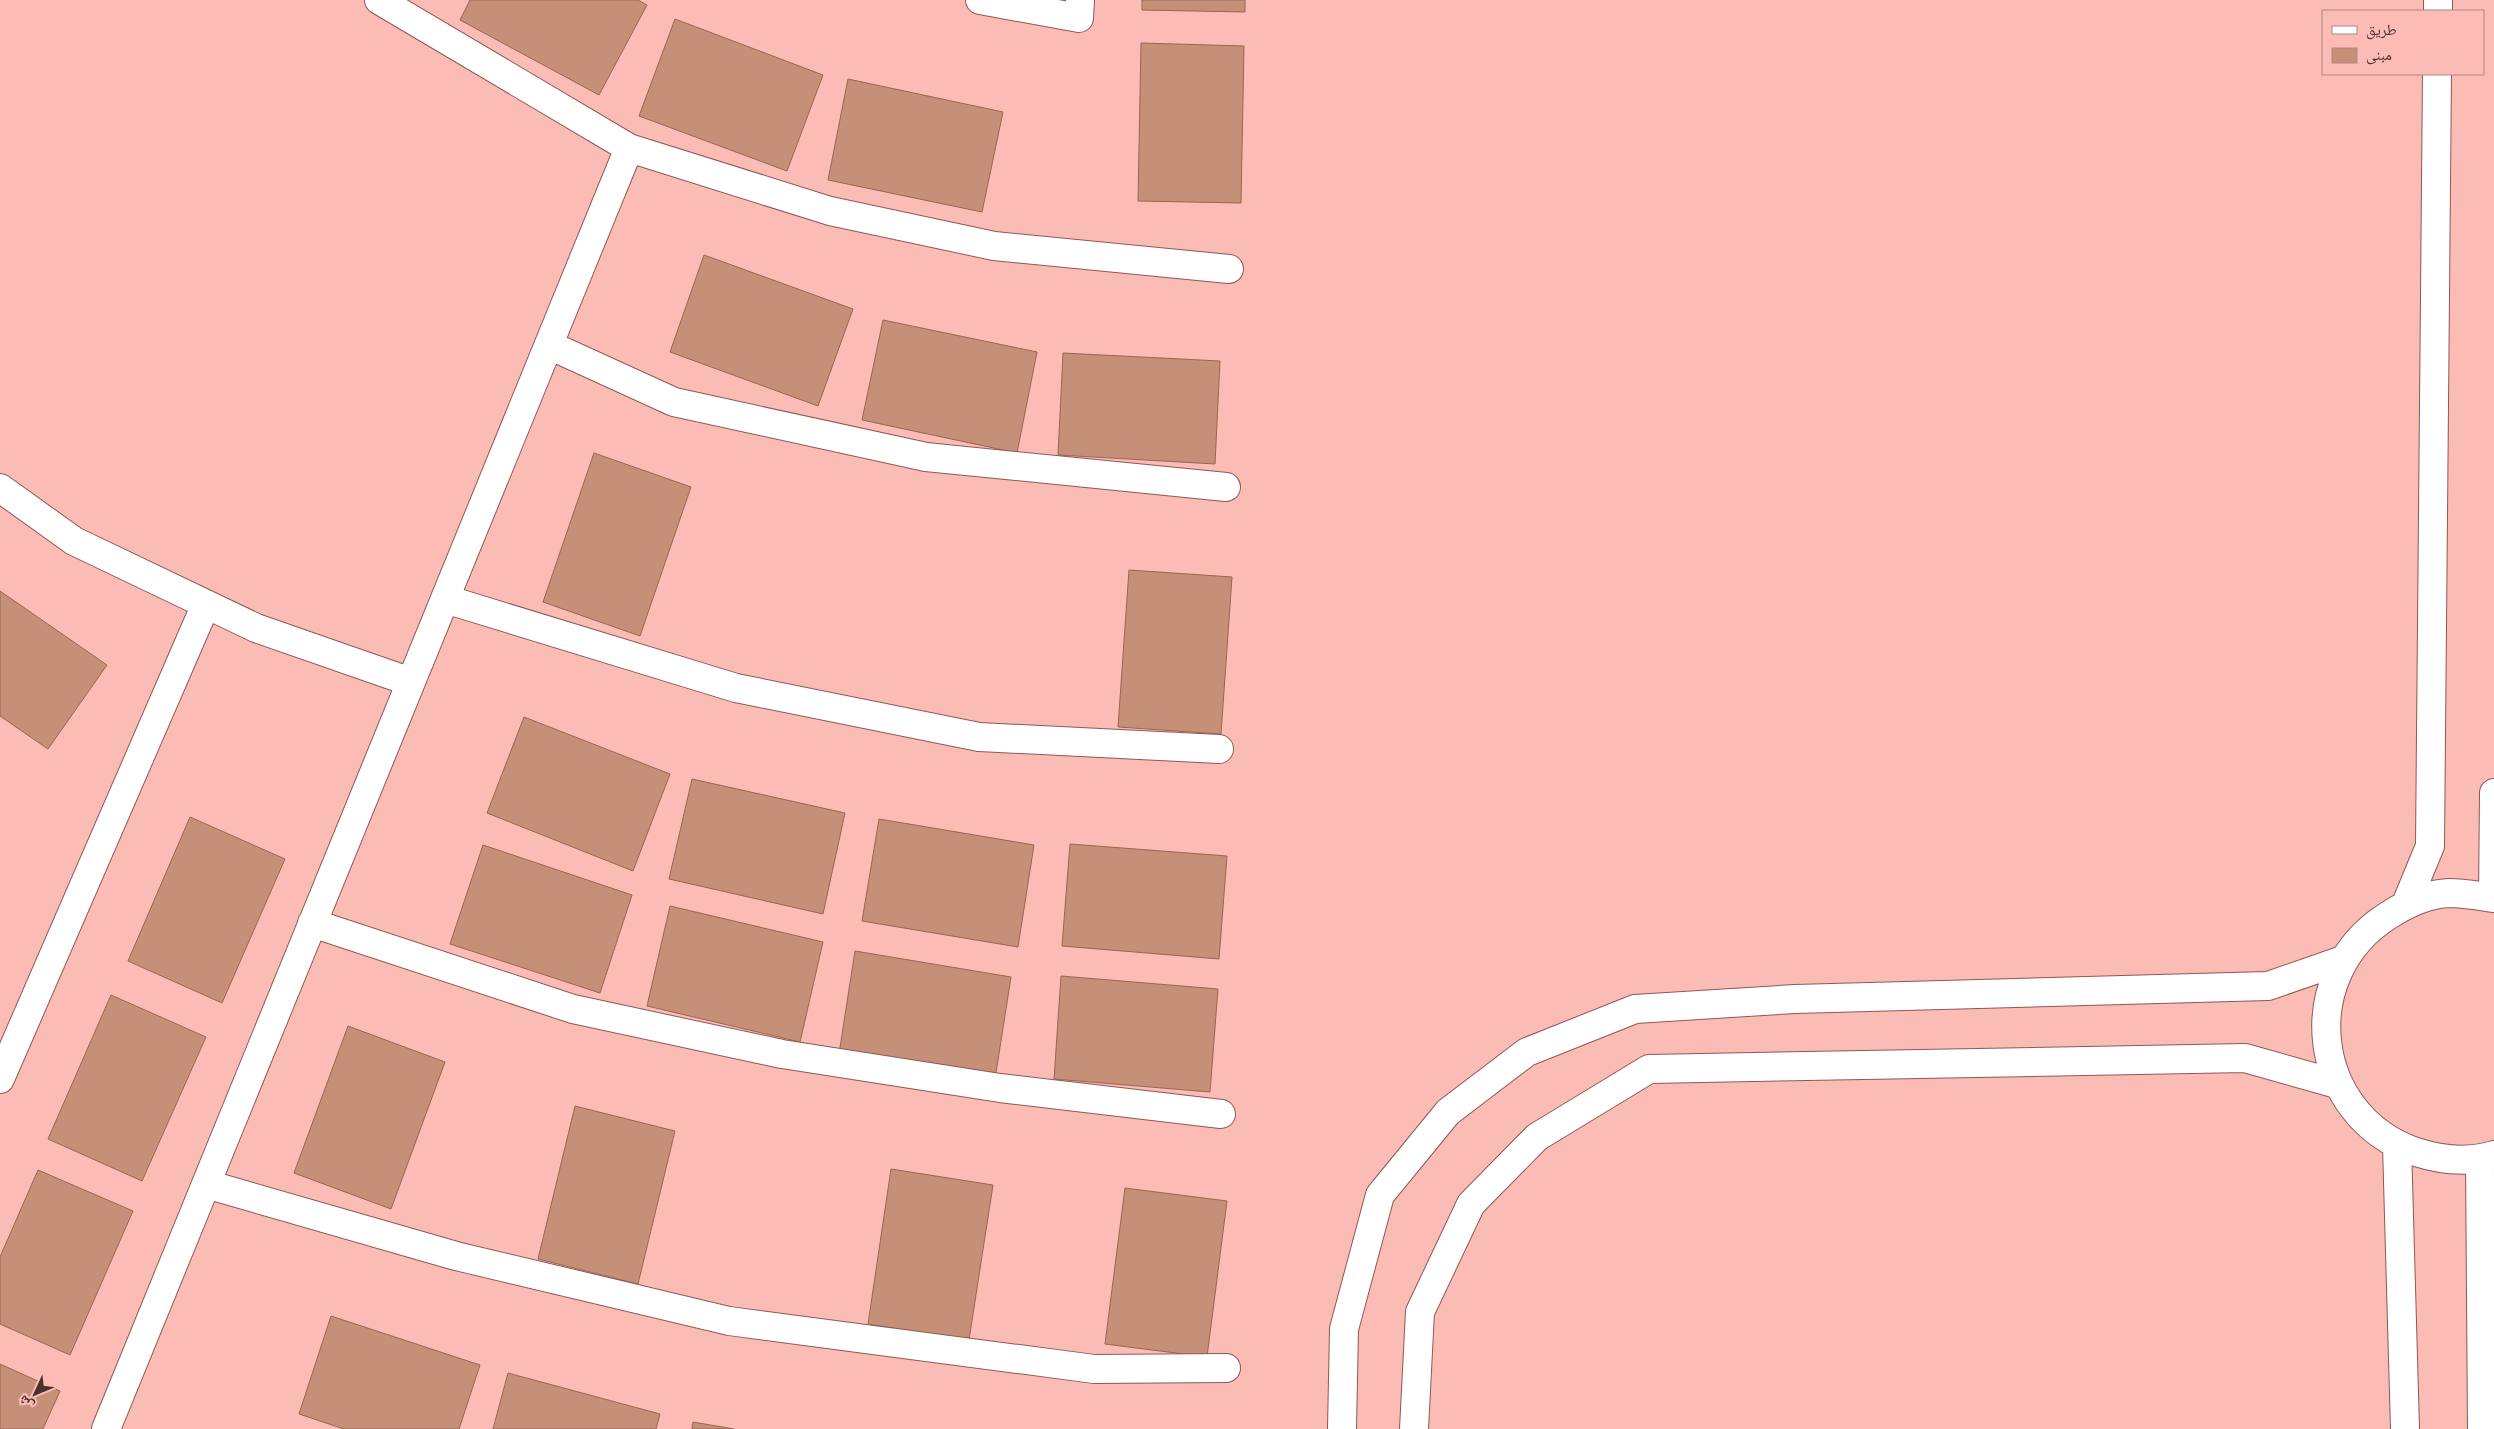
<svg xmlns="http://www.w3.org/2000/svg" width="2494" height="1429" font-family="'Source Sans 3','Noto Naskh Arabic',sans-serif">
<rect width="100%" height="100%" fill="#fbbcb6"/>
<path fill="#c69078" stroke="#996650" d="M470,0H638L647,5L599,95L460,20Z
M1142,0H1245V12L1142,10Z
M675,19L823,75L787,171L639,116Z
M1141,43L1244,46L1241,203L1138,201Z
M848,79L1003,112L982,212L828,180Z
M704,255L853,309L818,406L670,352Z
M883,320L1037,352L1017,453L862,420Z
M1063,353L1220,361L1215,464L1058,455Z
M594,453L691,487L640,636L543,602Z
M1129,570L1232,577L1221,734L1118,727Z
M0,591L107,665L48,749L0,716Z
M524,717L670,774L633,871L487,813Z
M692,779L845,813L823,914L669,879Z
M190,817L285,859L222,1003L128,961Z
M879,819L1034,845L1018,947L862,921Z
M1070,844L1227,856L1219,959L1062,946Z
M483,845L632,895L600,993L450,944Z
M670,906L823,942L800,1042L647,1006Z
M855,951L1011,977L995,1079L839,1054Z
M1061,976L1218,989L1210,1092L1054,1079Z
M111,995L206,1037L142,1181L48,1139Z
M348,1026L445,1062L391,1209L294,1173Z
M575,1106L675,1131L638,1284L538,1259Z
M891,1169L993,1185L969,1340L868,1324Z
M38,1170L133,1211L70,1355L0,1324V1257Z
M1125,1188L1227,1201L1207,1357L1105,1344Z
M331,1316L480,1365L459,1429H344L299,1414Z
M0,1364L60,1391L43,1429H0Z
M508,1373L660,1414L656,1429H493Z
M693,1422L734,1429H692Z"/>
<g fill="none" stroke-linecap="round" stroke-linejoin="round">
<g stroke="#8f5854" stroke-width="30">
<path id="minor" d="M379,0L629,148L830,211L994,246L1229,269
M980,0L1079,18L1080,0
M2438,11V0
M549,345L674,402L926,457L1226,487
M0,488L74,541L256,628L411,682
M445,599L736,688L979,737L1219,749
M2493,898L2494,793
M2494,898C2480,896 2463,893 2449,893C2428,894 2406,904 2389,915C2294,974 2310,1116 2416,1152C2441,1160 2468,1163 2494,1155
M2406,904L2430,846L2437,74
M312,923L573,1009L782,1054L1000,1088L1221,1114
M0,1079L206,604
M2397,1145L2405,1429
M2480,1159L2482,1429
M206,1184L456,1256L729,1321L1094,1369L1226,1368
M106,1429L629,148
M1342,1429L1344,1329L1380,1195L1448,1112L1527,1052L1635,1009L1795,999L2268,986L2343,960
M1414,1429L1420,1312L1471,1204L1537,1137L1649,1069L2245,1058L2337,1084"/>
</g>
<use href="#minor" stroke="#fff" stroke-width="28"/>
</g>
<rect x="2322" y="10" width="162" height="65" fill="#fbbcb6" stroke="#b58480"/>
<rect x="2332" y="26" width="25" height="8" fill="#ffffff" stroke="#b58480"/>
<text x="2366" y="35" font-size="15" fill="#4b312f">طريق</text>
<rect x="2332" y="48" width="25" height="15" fill="#c69078" stroke="#b58480"/>
<text x="2366" y="60" font-size="15" fill="#4b312f">مبنى</text>
<g transform="translate(35 1394) rotate(226)" stroke="#fbbcb6" stroke-width="4" paint-order="stroke">
<path d="M0-4L9 19L0 12L-9 19Z" fill="#4b312f"/>
<text y="-8" font-size="14" font-weight="bold" text-anchor="middle" fill="#4b312f">ش</text>
</g>
</svg>
